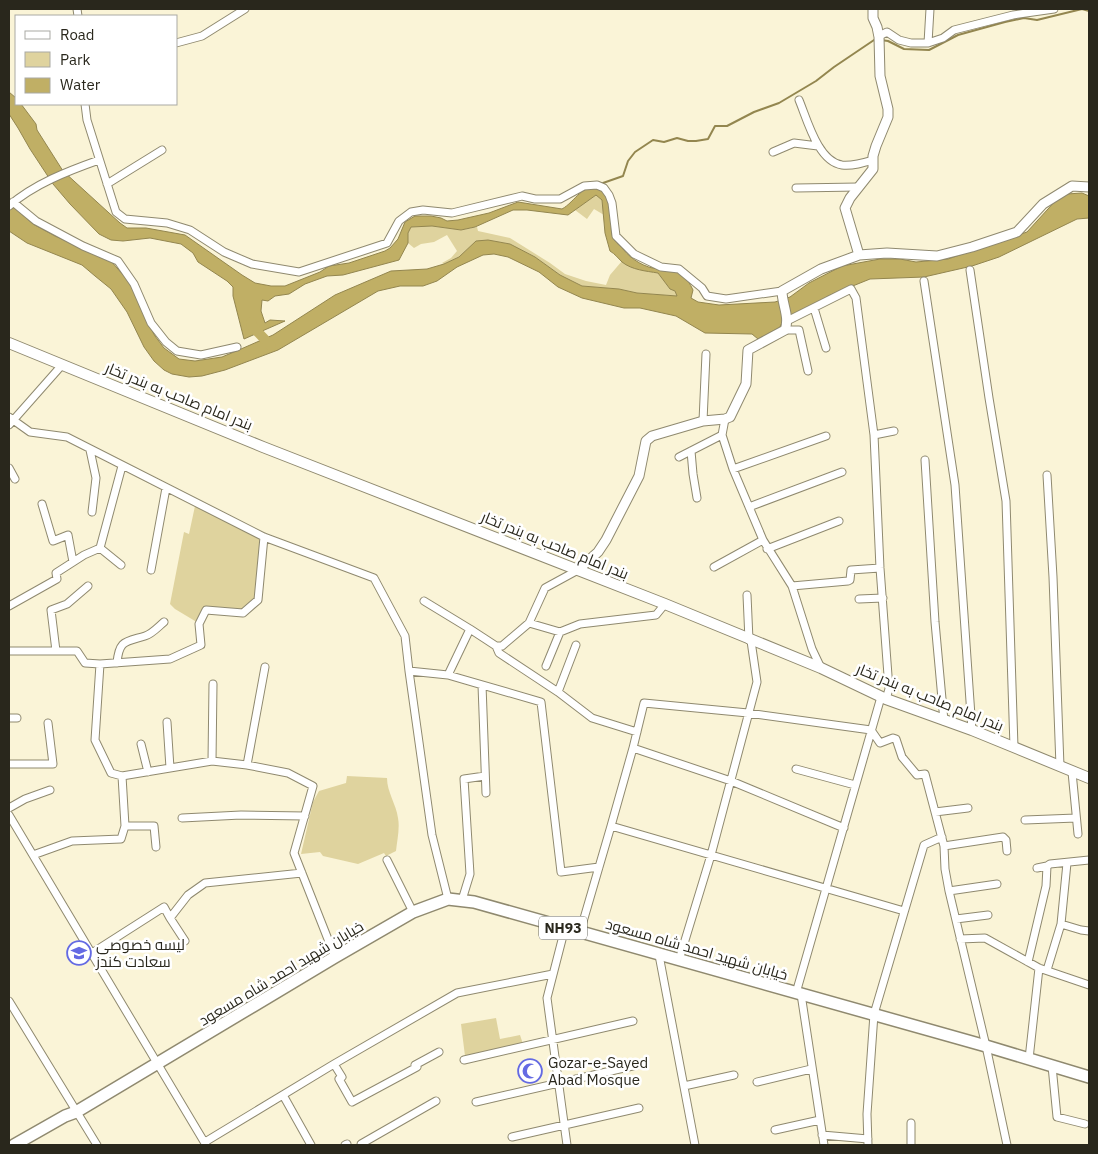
<svg xmlns="http://www.w3.org/2000/svg" width="1098" height="1154" font-family="'IBM Plex Sans',Cairo,sans-serif">
<rect width="100%" height="100%" fill="#faf4d7"/>
<path fill="#dfd39e" d="M596,195L602,200L604,215L594,209L587,219L575,210Z
M432,226L461,230L477,227L478,231L510,238L550,263L565,274L586,281L606,285L610,275L622,261L636,269L658,273L670,289L675,291L677,296L637,293L619,289L582,286L560,275L535,257L510,244L500,242L476,241L459,257L444,264L442,263L451,258L457,251L447,235L434,242L421,244L414,248L408,243V233L411,227Z
M195,506L263,539L257,599L242,611L206,606L200,624L175,609L170,604L184,532L189,534Z
M347,776L387,778C387,792 396,804 398,818C400,828 397,841 396,851L386,856L384,853L358,864L323,856L320,852L301,854L313,802L319,791L346,783Z
M496,1018L500,1039L520,1035L523,1044L465,1056L461,1024Z"/>
<path fill="#c0af65" stroke="#93864f" d="M9,92L16,98V104H21L36,124L37,130L63,171L120,223L127,228H146L185,235L242,275L255,283L271,286H285L320,272L329,266L349,263L385,251L390,248L398,239L405,222L415,216H431L441,218L447,221L458,220L489,213L518,202L562,209C575,202 583,182 600,188C608,192 612,206 612,215C613,221 610,227 612,234C613,240 619,245 623,249C632,260 645,268 659,269C667,270 675,269 682,274C687,278 690,284 693,290L691,298L698,302L719,305L775,302L790,297L809,283L842,266L880,259H900L916,262L948,259L1027,232L1058,198L1067,194L1082,193L1089,196V218L1077,219L999,257L972,266L924,277L870,279L828,296L798,316L783,320L780,327L758,339L752,334L705,333L676,316L640,308H624L582,298L558,287L539,272L508,257L494,254L483,255L457,267L437,281L423,286H400L378,291L278,350L225,370L202,376L189,377L172,374L164,370L154,361L144,347L127,312L111,289L95,276L82,265L27,243L9,231V203L33,224L55,236L110,260L132,285L146,320L155,336L164,348L179,359L195,361L222,357L241,349L273,335L335,295L391,271L427,269L444,264L459,257L476,241L488,240L510,244L535,257L560,275L582,286L619,289L637,293L677,296L675,291L670,289L658,273C646,271 632,270 622,262C618,258 615,254 610,251L605,233L602,200L596,195L568,215L527,210H513L475,227L461,230L432,226L411,227L408,233V243L399,260L343,275L327,276L305,284L289,294L275,296L268,301L262,300L261,311L265,323L270,320L285,321L244,339L233,296V287L227,281L198,262L193,253L181,244L150,238L123,241L111,240L99,234L70,204L53,184L30,149L18,128L9,114Z"/>
<g fill="none" stroke-linecap="round" stroke-linejoin="round">
<path stroke="#93864f" stroke-width="2" d="M881,40L888,41L904,49L929,50L958,35L1005,22L1024,18L1037,20L1082,9L1089,11
M602,186L603,183L623,176L628,161L635,152L653,140L664,142L677,138L688,141H696L708,139L715,126H727L754,112L779,103L816,81L834,67L877,38"/>
<path stroke="#c0af65" stroke-width="10" d="M251,322L252,326L271,346"/>
<g stroke="#8f896f" stroke-width="9">
<path id="minor" d="M77,9L78,16
M879,36L887,32L899,40L911,43H928L943,38L954,30L1013,15L1054,9
M176,43L202,36L245,9
M928,43L930,9
M799,100C807,119 818,162 842,165C853,166 863,163 873,160
M85,104L87,120L116,212L125,219L167,223L190,230L224,252L252,264L299,272L387,243L399,221L411,212L423,210L452,213L522,196L535,199H560L584,186L597,185L604,188L609,195L612,203L616,236L634,254L661,267L679,269L702,288L707,296L726,299L782,291
M773,152L794,143L818,146
M107,184L162,150
M796,188L858,187
M13,202L36,221L83,246L118,261L134,284L151,323L166,342L177,351L201,355L237,347
M9,206C34,184 68,171 99,160
M970,270L989,398L1006,501L1014,747
M924,281L955,485L972,730
M814,308L826,348
M787,321L851,289L856,298L874,435L880,568L889,689L886,699
M785,330H799L808,371
M9,417L30,432L67,437L264,537L374,578L405,636L409,671L448,675L470,629L496,646L499,653L558,692L592,718L637,732
M725,419L722,435L733,469L763,540L792,586L812,649L821,668
M703,421L706,354
M9,425L62,365
M874,435L894,431
M90,450L96,478L92,512
M691,451L693,474L697,498
M679,457L722,435
M925,460L935,622L944,721
M9,468L15,479
M733,469L826,436
M1047,475L1053,577L1060,766
M42,504L53,541L68,535L73,562
M749,507L842,472
M100,548L121,565
M767,549L839,521
M714,567L763,540
M151,570L166,488
M792,586L848,581L850,580L851,570L880,568
M747,595L749,640
M859,599L883,598
M424,601L470,629
M9,606L57,579L56,573L84,555L100,548L122,466
M529,623L560,632
M496,646H502L529,623L545,588L578,570
M9,651H77L85,663L100,664
M56,651L51,610L67,604L88,586
M117,663C119,640 125,642 145,636C152,634 158,627 164,622
M546,666L560,632L580,624L656,615L665,604
M409,671L432,835L448,899
M448,675L541,702L561,872L599,867
M482,685L486,793
M558,692L576,645
M9,718H17
M167,722L170,768
M141,744L148,772
M212,761L213,684
M9,764H53L48,723
M247,765L265,667
M796,769L855,785
M1072,772L1078,834
M122,776L111,773L95,740L100,664L170,659L201,645L199,624L206,610L243,613L258,600L264,537
M9,808L25,799L50,790
M935,812L968,808
M9,815L206,1145
M182,818L241,815L305,816
M1025,820L1076,818
M125,826H154L156,847
M611,826L633,748
M844,828L731,781L633,748L644,703L748,713L871,730L880,743L893,738L896,739L902,757L917,775L925,774L944,846L945,869L949,891L986,1046L1007,1145
M944,846L1003,837L1006,840L1007,851
M33,855L72,841L121,839L125,826L122,776L212,761L247,765L288,773L313,786L294,853L335,957
M387,860L413,912
M1037,868L1047,866L1050,864L1089,860
M949,891L997,884
M462,900L470,874L464,779L485,776
M170,918L185,941
M956,919L988,915
M1061,924L1081,930L1089,931
M565,928L547,998L567,1145
M580,932L611,826L904,911
M960,939L985,938L1039,968L1089,985
M92,953L164,907L170,918L188,895L205,883L302,873
M659,955L695,1145
M679,960L711,855L757,682L751,641
M1028,962L1046,886L1047,866
M1047,970L1061,924L1067,863
M796,993L881,697
M801,994L824,1145
M9,1001L97,1145
M1029,1059L1039,968
M464,1060L633,1021
M334,1064L342,1077L339,1079L352,1102L417,1067L415,1065L439,1052
M1052,1066L1057,1117L1085,1124
M757,1082L811,1069
M684,1086L734,1075
M283,1095L311,1145
M476,1102L637,1065
M911,1123V1145
M775,1130L820,1120
M822,1135L868,1139
M512,1137L639,1108
M205,1142L334,1064L457,993L553,974
M345,1145L347,1144
M361,1145V1144L436,1101
M868,1145L867,1114L874,1014L924,845L942,837"/>
</g>
<g stroke="#8f896f" stroke-width="11">
<path id="tertiary" d="M859,255L887,253L937,256L972,247L1017,232L1043,204L1072,186L1089,187
M578,570L598,552L606,540L639,476L646,441L652,436L703,421L725,419L730,417L746,384L748,350L785,330C790,317 782,304 782,291L821,269L859,255L845,208L850,198L873,169V156L876,146L888,117V109L880,76L879,37L877,27L873,18V9"/>
</g>
<g stroke="#8f896f" stroke-width="12">
<path id="secondary" d="M9,343L263,447L665,604L821,668L886,699L972,730L1089,778"/>
</g>
<g stroke="#8f896f" stroke-width="14">
<path id="primary" d="M14,1145L65,1116L76,1112L335,957L413,912L448,899L474,902L986,1046L1089,1077"/>
</g>
<use href="#minor" stroke="#fff" stroke-width="7"/>
<use href="#tertiary" stroke="#fff" stroke-width="9"/>
<use href="#secondary" stroke="#fff" stroke-width="10"/>
<use href="#primary" stroke="#fff" stroke-width="11"/>
</g>
<defs>
<g id="school-ring" transform="scale(1.25)"><circle r="9.5" fill="#fff" stroke="#646ae3" stroke-width="1.5"/><path d="M0-5L7-2L0 1L-7-2ZM-4 1L0 2.5L4 1V4Q0 6-4 4Z" fill="#646ae3"/></g>
<g id="mosque-ring" transform="scale(1.25)"><circle r="9.5" fill="#fff" stroke="#646ae3" stroke-width="1.5"/><path d="M3.5-4.9A6 6 0 1 0 3.5 4.9A5 5 0 1 1 3.5-4.9Z" fill="#646ae3"/></g>
</defs>
<g fill-rule="evenodd">
<use href="#school-ring" x="79" y="953"/>
<use href="#mosque-ring" x="530" y="1071"/>
</g>
<g text-anchor="middle" dominant-baseline="central" stroke-width="5" stroke-linejoin="round" paint-order="stroke">
<rect fill="#fff" stroke="#696860" stroke-width="1" x="539" y="916.5" width="48" height="23" rx="4"/>
<g font-size="14" font-weight="bold" fill="#29271c">
<text x="563" y="928">NH93</text>
</g>
<g font-size="15" fill="#29271c" stroke="#fff">
<text transform="translate(179 396) rotate(22)">بندر امام صاحب به بندر تخار</text>
<text transform="translate(555 545) rotate(22)">بندر امام صاحب به بندر تخار</text>
<text transform="translate(930 697) rotate(22)">بندر امام صاحب به بندر تخار</text>
<text transform="translate(697 949) rotate(16)">خیابان شهید احمد شاه مسعود</text>
<text transform="translate(281 973) rotate(-31)">خیابان شهید احمد شاه مسعود</text>
</g>
<g font-size="15" fill="#29271c" stroke="#fff" text-anchor="start">
<text x="96" y="944">لیسه خصوصی<tspan x="96" dy="17">سعادت کندز</tspan></text>
<text x="548" y="1062">Gozar-e-Sayed<tspan x="548" dy="17">Abad Mosque</tspan></text>
</g>
</g>
<rect width="1098" height="1154" fill="none" stroke="#29271c" stroke-width="20"/>
<rect x="15" y="15" width="162" height="90" fill="#ffffff" stroke="#a9a9a4"/>
<rect x="25" y="31" width="25" height="8" fill="#ffffff" stroke="#a9a9a4"/>
<text x="60" y="40" font-size="15" fill="#29271c">Road</text>
<rect x="25" y="52" width="25" height="15" fill="#dfd39e" stroke="#a9a9a4"/>
<text x="60" y="65" font-size="15" fill="#29271c">Park</text>
<rect x="25" y="78" width="25" height="15" fill="#c0af65" stroke="#a9a9a4"/>
<text x="60" y="90" font-size="15" fill="#29271c">Water</text>
</svg>
